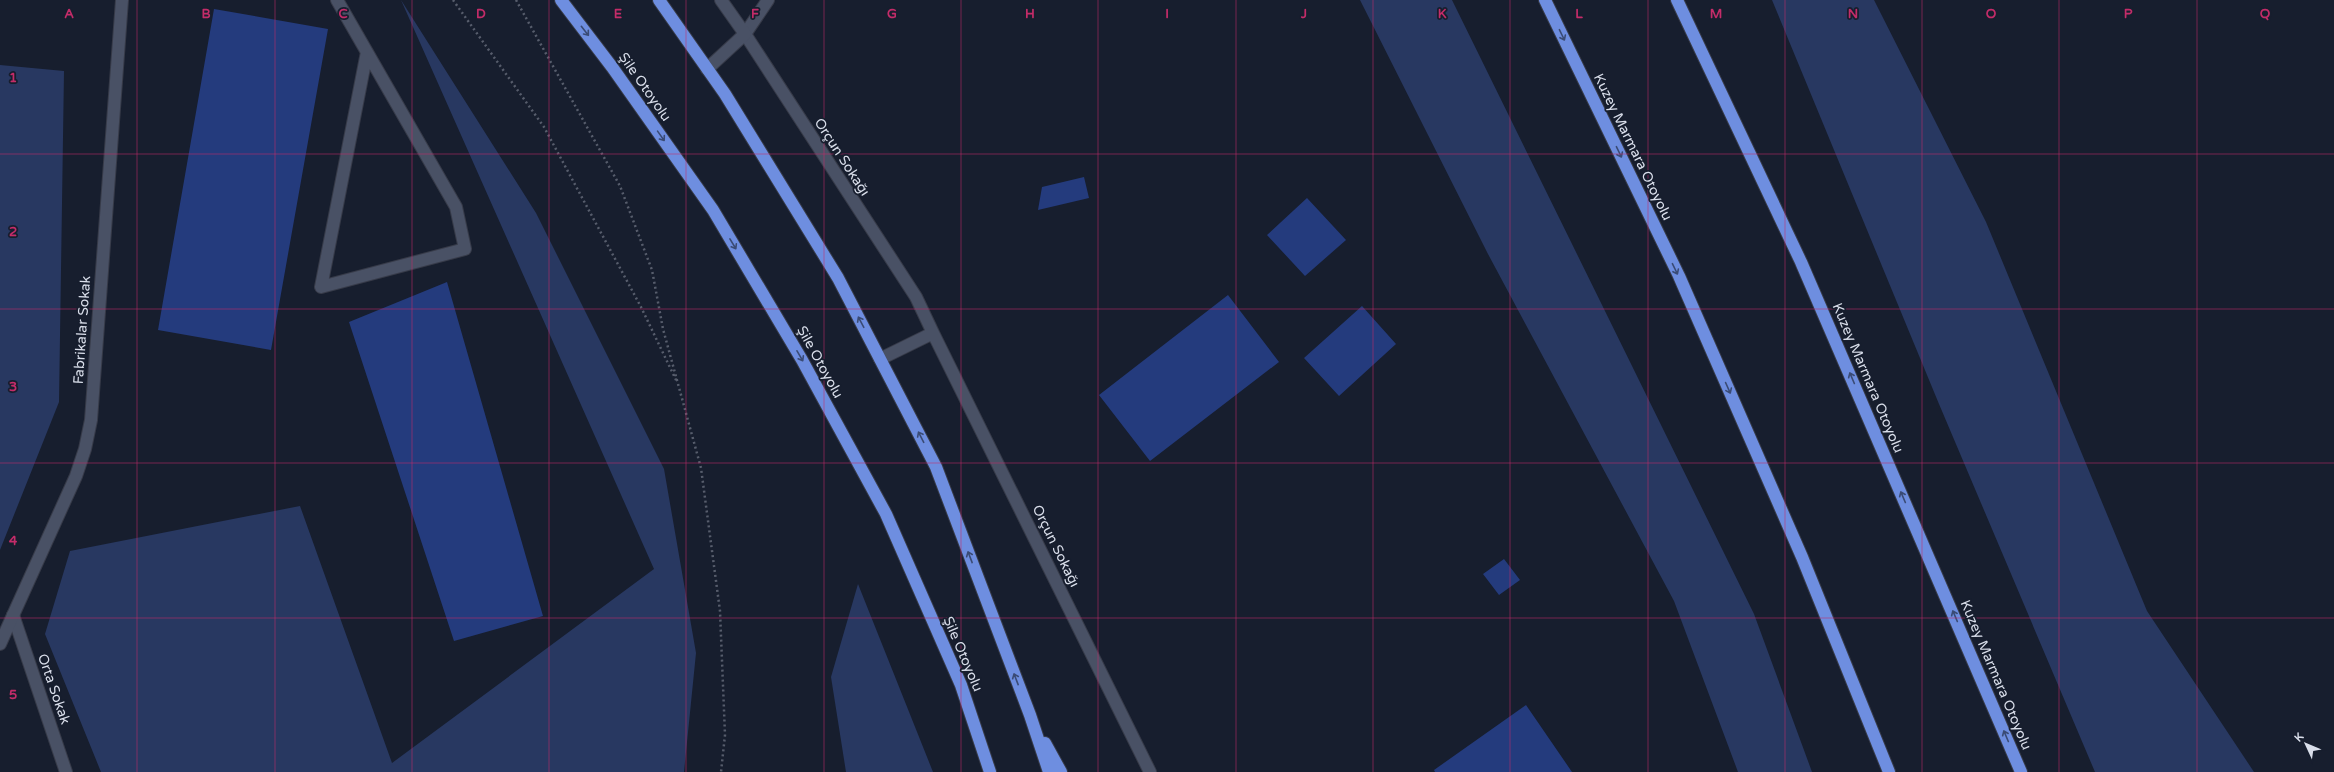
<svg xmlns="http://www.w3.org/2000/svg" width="2334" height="772" font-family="'Varela Round',sans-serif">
<rect width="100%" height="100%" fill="#171e2e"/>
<path fill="#283861" d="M401,0L536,213L664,469L696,653L684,772H101L45,634L70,551L300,506L392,763L654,569Z
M1360,0H1452L1754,614L1812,772H1738L1674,601L1488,254Z
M1772,0H1874L1986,222L2147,611L2254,772H2095L1939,404Z
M0,65L64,71L59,402L0,550Z
M858,584L933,772H846L831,677Z"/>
<path fill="#243b7d" d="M214,9L328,29L271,350L158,330Z
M1084,177L1089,198L1038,210L1042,187Z
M1307,198L1346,240L1305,276L1267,235Z
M447,282L543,616L454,641L349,322Z
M1228,295L1279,362L1150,461L1099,395Z
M1362,306L1396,344L1339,396L1304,358Z
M1504,559L1520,580L1499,595L1483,574Z
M1526,705L1572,772H1435L1434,770Z"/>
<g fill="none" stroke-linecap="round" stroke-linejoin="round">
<g stroke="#373b49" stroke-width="14">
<path id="lane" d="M337,0L456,207L465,249L321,287L367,52
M745,34L768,0"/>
</g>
<g stroke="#373b49" stroke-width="14">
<path id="street" d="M745,34L916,297L933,333L880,359
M933,333L1150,772
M13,615L66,772"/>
</g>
<g stroke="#373b49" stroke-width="14">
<path id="secondary" d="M707,69L745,34L721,0
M0,644L76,476L85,449L91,420L122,0"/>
</g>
<g stroke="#373b49" stroke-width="14">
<path id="highway" d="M561,0L612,67L713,210L802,360L886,514L961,685L990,772
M659,0L725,94L838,278L936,467L1030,715L1049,772
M1545,0L1679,276L1802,557L1889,772
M1677,0L1801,262L2021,772
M1045,743L1061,772"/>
</g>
<path stroke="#575d6c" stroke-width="2.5" stroke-dasharray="2 3" stroke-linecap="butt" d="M453,0L544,127L641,307L676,380
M516,0L620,186L652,270L663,329L701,468L720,611L725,735L721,772"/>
<use href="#lane" stroke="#495165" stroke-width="12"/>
<use href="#street" stroke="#495165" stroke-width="12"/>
<use href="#secondary" stroke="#495165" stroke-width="12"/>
<use href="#highway" stroke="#6e8ee0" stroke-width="12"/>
</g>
<defs><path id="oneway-shaft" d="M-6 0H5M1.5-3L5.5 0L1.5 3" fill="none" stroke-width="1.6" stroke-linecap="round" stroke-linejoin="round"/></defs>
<g stroke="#3a4b75">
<use href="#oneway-shaft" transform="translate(585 31) rotate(52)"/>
<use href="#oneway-shaft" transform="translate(1562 35) rotate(64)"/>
<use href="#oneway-shaft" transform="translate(661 136) rotate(55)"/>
<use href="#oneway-shaft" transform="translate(1619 152) rotate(64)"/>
<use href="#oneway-shaft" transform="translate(733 244) rotate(59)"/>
<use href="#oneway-shaft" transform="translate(1675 269) rotate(64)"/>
<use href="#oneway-shaft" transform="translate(861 322) rotate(-118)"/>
<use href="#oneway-shaft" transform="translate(800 356) rotate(60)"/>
<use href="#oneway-shaft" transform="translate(1852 378) rotate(-113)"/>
<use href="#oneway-shaft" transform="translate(1728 388) rotate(66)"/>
<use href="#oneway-shaft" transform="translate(921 437) rotate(-117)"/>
<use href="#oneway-shaft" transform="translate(1903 497) rotate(-113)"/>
<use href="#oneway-shaft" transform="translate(970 557) rotate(-111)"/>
<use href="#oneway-shaft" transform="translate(1955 616) rotate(-113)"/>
<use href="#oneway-shaft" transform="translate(1016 679) rotate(-111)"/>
<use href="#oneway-shaft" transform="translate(2006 736) rotate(-113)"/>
</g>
<path fill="none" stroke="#c42c69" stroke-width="1" stroke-opacity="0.55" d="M137,0V772M275,0V772M412,0V772M549,0V772M686,0V772M824,0V772M961,0V772M1098,0V772M1236,0V772M1373,0V772M1510,0V772M1648,0V772M1785,0V772M1922,0V772M2059,0V772M2197,0V772M0,154H2334M0,309H2334M0,463H2334M0,618H2334"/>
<g text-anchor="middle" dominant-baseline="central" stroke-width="3.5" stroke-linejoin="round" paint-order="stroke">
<g font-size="14" fill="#d9deea" stroke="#171e2e">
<text transform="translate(645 87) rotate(55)">Şile Otoyolu</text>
<text transform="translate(1633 147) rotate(64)">Kuzey Marmara Otoyolu</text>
<text transform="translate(842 157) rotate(57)">Orçun Sokağı</text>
<text transform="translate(82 330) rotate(-86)">Fabrikalar Sokak</text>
<text transform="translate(820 362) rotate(61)">Şile Otoyolu</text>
<text transform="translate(1868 378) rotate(67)">Kuzey Marmara Otoyolu</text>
<text transform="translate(1056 546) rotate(64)">Orçun Sokağı</text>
<text transform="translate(963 654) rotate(67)">Şile Otoyolu</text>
<text transform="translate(1996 675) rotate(67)">Kuzey Marmara Otoyolu</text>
<text transform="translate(54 689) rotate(71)">Orta Sokak</text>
</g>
</g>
<g font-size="13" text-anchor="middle" font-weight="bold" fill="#c42c69" stroke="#171e2e" stroke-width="3.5" stroke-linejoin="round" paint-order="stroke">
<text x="69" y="18">A</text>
<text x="206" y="18">B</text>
<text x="343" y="18">C</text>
<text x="481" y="18">D</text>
<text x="618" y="18">E</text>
<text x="755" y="18">F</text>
<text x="892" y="18">G</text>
<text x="1030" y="18">H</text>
<text x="1167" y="18">I</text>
<text x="1304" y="18">J</text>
<text x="1442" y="18">K</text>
<text x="1579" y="18">L</text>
<text x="1716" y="18">M</text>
<text x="1853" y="18">N</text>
<text x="1991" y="18">O</text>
<text x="2128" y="18">P</text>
<text x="2265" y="18">Q</text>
<text x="13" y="82">1</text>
<text x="13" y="236">2</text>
<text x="13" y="391">3</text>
<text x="13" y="545">4</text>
<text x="13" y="699">5</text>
</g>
<g transform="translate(2306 744) rotate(314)" stroke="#171e2e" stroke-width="3" paint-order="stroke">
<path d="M0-3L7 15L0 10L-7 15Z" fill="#d9deea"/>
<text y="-6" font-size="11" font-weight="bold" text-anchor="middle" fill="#d9deea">K</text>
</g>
</svg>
